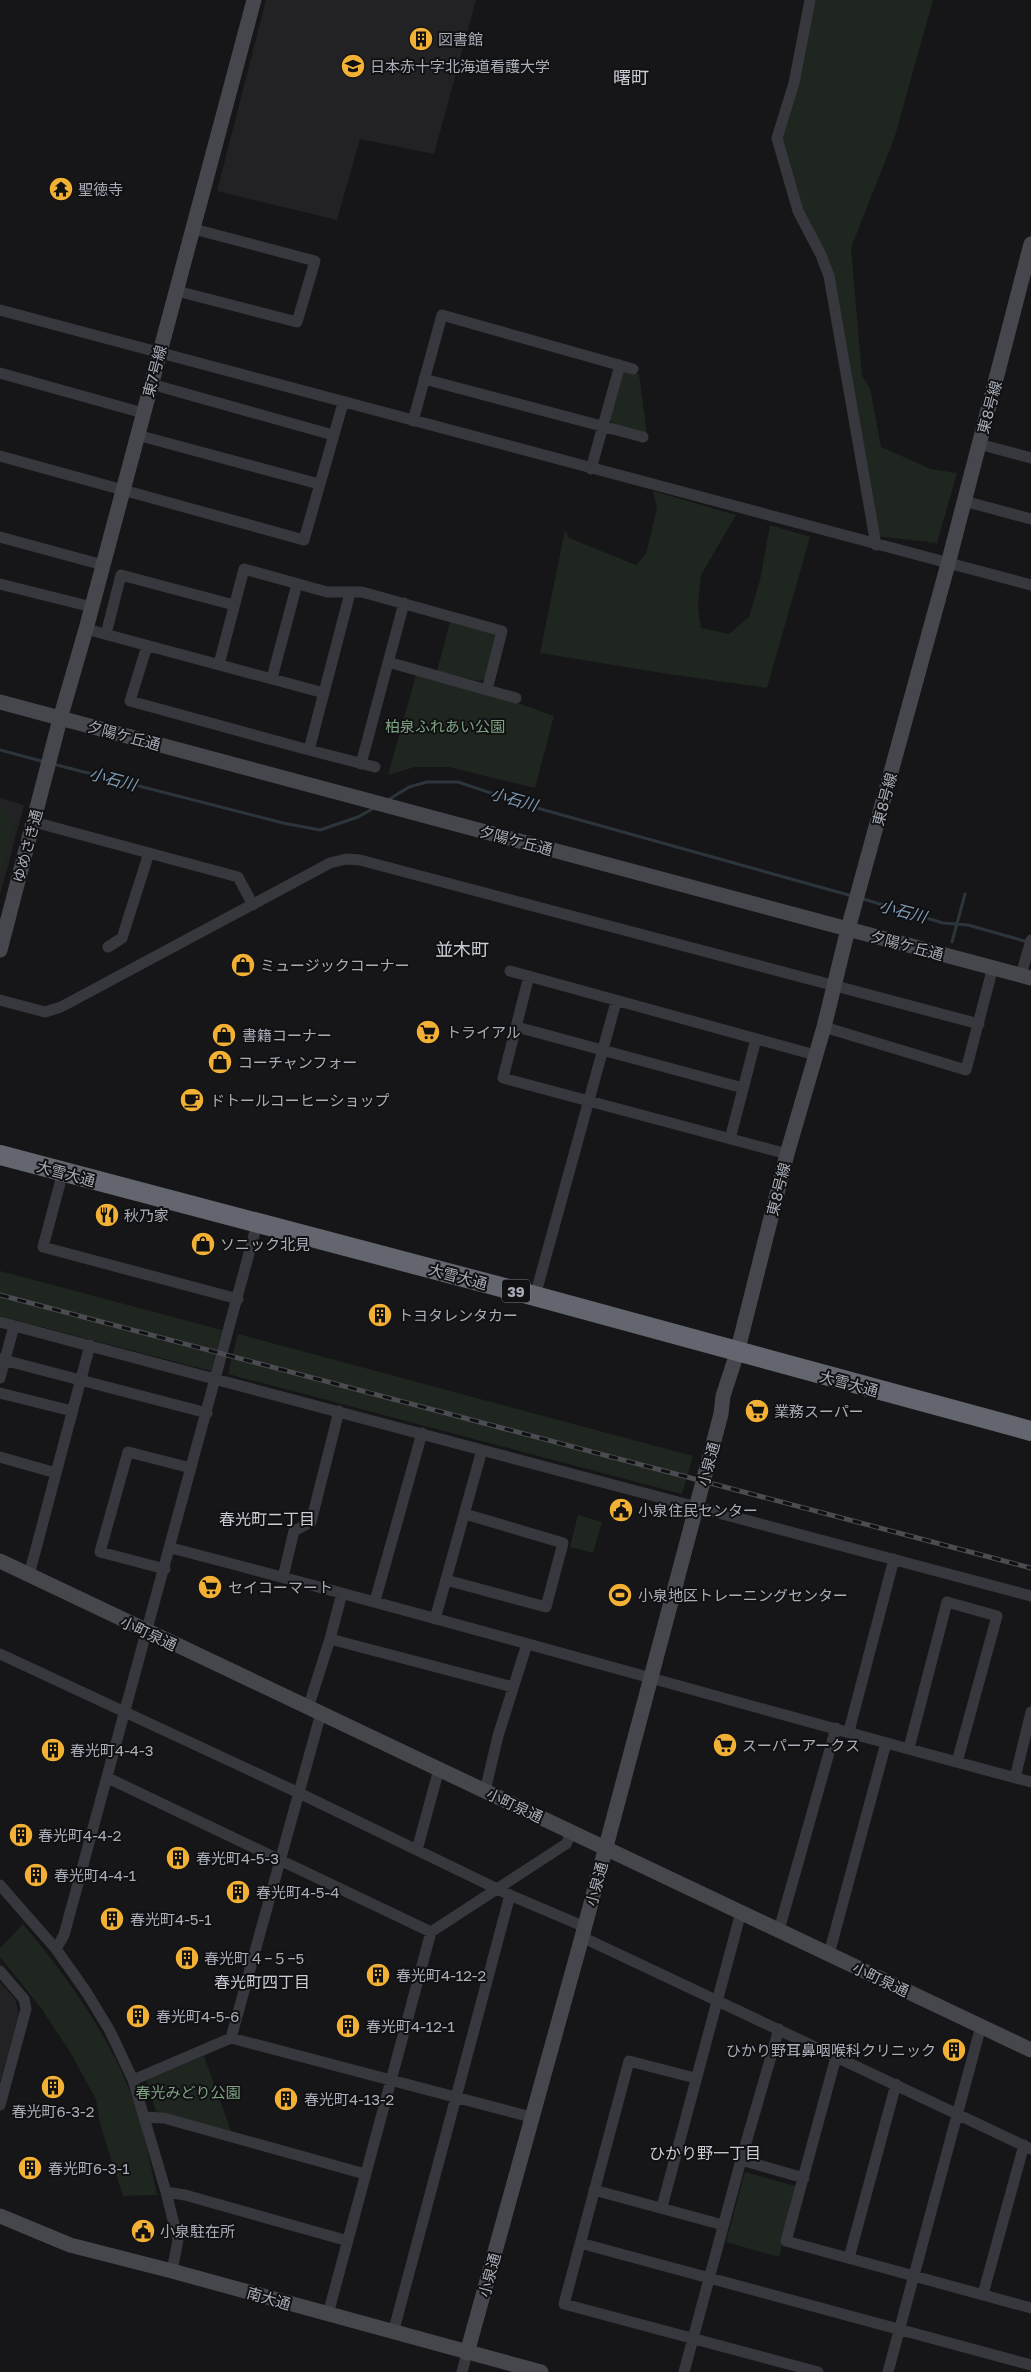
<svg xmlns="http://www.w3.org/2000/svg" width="1031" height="2372" font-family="'Golos Text','Noto Sans JP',sans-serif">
<rect width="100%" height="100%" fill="#161618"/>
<path fill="#222225" d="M266,0H476L434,154L360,139L337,220L217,191Z
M0,798L24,805L0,895Z
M0,1982L15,1999L19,2013L0,2082Z"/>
<path fill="#1e261f" d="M810,0H933L895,136L851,248L862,376L870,388L881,447L931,469L957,473L937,543L875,536L835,305L798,211L780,126Z
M628,371L639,374L647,434L614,425L610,420L623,373Z
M653,491L736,515L701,575L698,607L701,628L729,634L749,617L760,580L770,525L810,537L767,688L668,674L540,653L565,530L569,538L636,565L646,554L657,508Z
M450,622L495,633L497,637L485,679L479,681L437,671Z
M416,675L518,703L554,716L535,788L449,767H415L388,775Z
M0,808L6,809L14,825L0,878Z
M0,1271L222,1330L211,1371L0,1316Z
M238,1334L693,1456L682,1494L228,1374Z
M578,1515L602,1522L593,1553L570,1547Z
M23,1924C63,1971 103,2027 127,2084C142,2119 149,2158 157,2195L123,2196L100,2124L96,2099L70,2052L41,2008L0,1957V1948Z
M204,2056L231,2131L156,2111L146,2080Z
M745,2172L799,2187L779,2257L726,2242Z"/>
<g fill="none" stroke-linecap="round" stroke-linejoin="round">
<path stroke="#2c353c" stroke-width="3" d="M0,750L45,762
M53,764L283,823L320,830L358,817L374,808
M388,800L409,787L427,782H458L530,806L852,896
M860,898L943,923L968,925L1028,942
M952,942L965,894"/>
<path stroke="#37383d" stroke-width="11" d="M810,0L794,83L777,138L798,211L821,255L829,276L876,545
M177,291L297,322L315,261L194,229
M0,310L1031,585
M0,373L143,413
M424,379L643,437
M151,384L333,435
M413,421L442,315L633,369
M137,435L319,484
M979,444L1031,458
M0,456L304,540L343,403
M591,469L620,365
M964,501L1031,519
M0,537L103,565
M0,584L92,607
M350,593L309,750L375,767
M86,629L324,693
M106,634L121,575L234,605
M147,646L130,701L309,750
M219,664L244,569L327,592H362L502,631L487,690L388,662
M272,678L297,584
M487,690L516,698
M361,764L404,603
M34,822L238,877L253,905
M108,947L122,938L149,853
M510,971L815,1055
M1021,975L1031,940
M529,976L503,1078L787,1154
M0,1000L45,1012L61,1007L330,863L346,859L360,860L979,1024
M517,1027L743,1088
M824,1027L966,1070L993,967
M730,1139L756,1039
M63,1172L43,1247L238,1299
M535,1296L616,1002
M0,1322L1031,1596
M0,1359L207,1413
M0,1378L14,1326
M0,1393L72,1411
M0,1457L56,1473
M171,1548C459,1622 744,1706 1031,1782
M165,1569L100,1552L128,1452L191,1468
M29,1575L90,1345
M283,1577L294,1531L311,1522L339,1411
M446,1580L546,1607L563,1543L465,1514
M375,1601L422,1433
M435,1619L482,1450
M330,1639L513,1687
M0,1654L299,1793L510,1895L393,2333
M308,1708L330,1639L342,1593
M849,1731L894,1559
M909,1748L947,1602L997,1616L957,1762
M108,1778L431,1932
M1015,1778L1031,1712
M485,1791L498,1736L527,1644
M417,1850L439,1769
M0,1885L56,1949L87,1993L110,2031L133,2080L166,2192L178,2240L172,2271
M510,1895L585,1927
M779,1930L836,1728
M582,1937L1031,2149
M56,1949L64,1935L257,1224
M829,1954L886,1743
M0,1971L24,1999L26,2009L0,2105
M231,2038L321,1713
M836,2057L786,2241L1031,2308
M695,2078L629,2061L564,2304L818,2372
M133,2080L231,2038L531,2117
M144,2117L164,2118L365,2174
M741,2160L804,2178
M594,2190L723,2225
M166,2192L185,2195L348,2241
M662,2207L741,1912
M580,2243L1031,2365
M849,2258L896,2084
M983,2294L1024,2145
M328,2314L431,1932L566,1844L572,1832
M462,2372L467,2353
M684,2372L741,2160L779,2029
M888,2372L981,2026"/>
<path stroke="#45474d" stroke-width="15" d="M0,702L1031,978
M0,950L60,719L86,629L254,0
M0,1561L1031,2050
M0,2216L70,2245L172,2271L541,2372
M467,2353L582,1937L721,1414L723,1396L737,1353L787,1154L824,1027L848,929L948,564L1031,244"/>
<path stroke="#63666e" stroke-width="20" d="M0,1155L535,1296L1031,1431"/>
<g stroke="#4a4c52" stroke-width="5">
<path id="rail" d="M0,1295L1031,1568"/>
</g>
<use href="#rail" stroke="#111113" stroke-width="3" stroke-dasharray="9" stroke-linecap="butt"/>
</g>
<defs>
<g id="building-disc" transform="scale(1.25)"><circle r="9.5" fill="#f2b134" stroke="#111113"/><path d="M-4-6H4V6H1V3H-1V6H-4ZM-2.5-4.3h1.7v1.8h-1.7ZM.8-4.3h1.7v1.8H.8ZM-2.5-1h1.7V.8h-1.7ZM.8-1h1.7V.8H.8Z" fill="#111"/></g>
<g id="university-disc" transform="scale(1.25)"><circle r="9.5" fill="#f2b134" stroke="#111113"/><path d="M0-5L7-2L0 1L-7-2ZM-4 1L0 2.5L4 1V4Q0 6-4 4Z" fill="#111"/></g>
<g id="temple-disc" transform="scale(1.25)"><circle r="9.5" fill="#f2b134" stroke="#111113"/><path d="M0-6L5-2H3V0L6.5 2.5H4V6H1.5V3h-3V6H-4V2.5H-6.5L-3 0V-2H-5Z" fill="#111"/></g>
<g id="shop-disc" transform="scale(1.25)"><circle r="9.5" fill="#f2b134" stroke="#111113"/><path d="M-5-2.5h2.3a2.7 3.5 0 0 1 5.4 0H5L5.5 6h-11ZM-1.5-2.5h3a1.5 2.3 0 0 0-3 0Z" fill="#111"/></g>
<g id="supermarket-disc" transform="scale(1.25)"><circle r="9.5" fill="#f2b134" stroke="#111113"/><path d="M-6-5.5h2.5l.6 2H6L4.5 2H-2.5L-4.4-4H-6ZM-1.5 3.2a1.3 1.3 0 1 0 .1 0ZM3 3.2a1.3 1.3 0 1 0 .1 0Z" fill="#111"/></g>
<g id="cafe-disc" transform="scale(1.25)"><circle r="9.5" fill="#f2b134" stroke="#111113"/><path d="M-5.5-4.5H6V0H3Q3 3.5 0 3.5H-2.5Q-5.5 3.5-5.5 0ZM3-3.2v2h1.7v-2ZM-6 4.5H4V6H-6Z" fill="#111"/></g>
<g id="restaurant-disc" transform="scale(1.25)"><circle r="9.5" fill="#f2b134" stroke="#111113"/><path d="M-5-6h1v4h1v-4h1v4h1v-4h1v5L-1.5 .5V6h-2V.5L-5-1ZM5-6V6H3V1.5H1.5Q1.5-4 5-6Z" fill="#111"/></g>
<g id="civic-disc" transform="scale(1.25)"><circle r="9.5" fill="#f2b134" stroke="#111113"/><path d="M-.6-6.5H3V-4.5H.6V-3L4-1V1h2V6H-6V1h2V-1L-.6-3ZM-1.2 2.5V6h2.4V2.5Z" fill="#111"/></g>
<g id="stadium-disc" transform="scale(1.25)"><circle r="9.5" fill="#f2b134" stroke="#111113"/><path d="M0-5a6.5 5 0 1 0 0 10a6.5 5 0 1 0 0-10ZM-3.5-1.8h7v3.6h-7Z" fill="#111"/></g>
</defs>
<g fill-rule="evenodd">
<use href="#building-disc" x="421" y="39"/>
<use href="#university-disc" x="353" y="66"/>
<use href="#temple-disc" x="61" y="189"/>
<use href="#shop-disc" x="243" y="965"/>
<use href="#supermarket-disc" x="428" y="1032"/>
<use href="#shop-disc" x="224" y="1035"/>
<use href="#shop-disc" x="220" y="1062"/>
<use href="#cafe-disc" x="192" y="1100"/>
<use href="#restaurant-disc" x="107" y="1215"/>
<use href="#shop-disc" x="203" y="1244"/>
<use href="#building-disc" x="380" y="1315"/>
<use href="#supermarket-disc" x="757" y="1411"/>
<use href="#civic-disc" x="621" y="1510"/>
<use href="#supermarket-disc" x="210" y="1587"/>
<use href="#stadium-disc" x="620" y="1595"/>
<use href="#supermarket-disc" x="725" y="1745"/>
<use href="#building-disc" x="53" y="1750"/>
<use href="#building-disc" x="21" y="1835"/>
<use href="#building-disc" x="178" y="1858"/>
<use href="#building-disc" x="36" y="1875"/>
<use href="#building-disc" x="238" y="1892"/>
<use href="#building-disc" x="112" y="1919"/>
<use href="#building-disc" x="187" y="1958"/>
<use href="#building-disc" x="378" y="1975"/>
<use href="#building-disc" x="138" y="2016"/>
<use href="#building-disc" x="348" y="2026"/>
<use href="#building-disc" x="954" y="2050"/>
<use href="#building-disc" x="53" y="2087"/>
<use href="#building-disc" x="286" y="2099"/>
<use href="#building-disc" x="30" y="2168"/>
<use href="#civic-disc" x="143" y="2231"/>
</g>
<g text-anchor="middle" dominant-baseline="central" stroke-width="4" stroke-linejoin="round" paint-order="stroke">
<rect fill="#111113" stroke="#7b7e86" stroke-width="1" x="502" y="1279.5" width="28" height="23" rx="4"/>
<g font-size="14" font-weight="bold" fill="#a8adb8">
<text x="516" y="1291">39</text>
</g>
<g font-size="15" fill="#a8adb8" stroke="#111113" text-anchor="start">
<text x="438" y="39">図書館</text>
<text x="370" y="66">日本赤十字北海道看護大学</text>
<text x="78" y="189">聖徳寺</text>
<text x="260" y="965">ミュージックコーナー</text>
<text x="446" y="1032">トライアル</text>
<text x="242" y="1035">書籍コーナー</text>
<text x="238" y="1062">コーチャンフォー</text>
<text x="210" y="1100">ドトールコーヒーショップ</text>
<text x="124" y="1215">秋乃家</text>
<text x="220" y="1244">ソニック北見</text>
<text x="398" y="1315">トヨタレンタカー</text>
<text x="774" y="1411">業務スーパー</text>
<text x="638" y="1510">小泉住民センター</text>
<text x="228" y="1587">セイコーマート</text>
<text x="638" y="1595">小泉地区トレーニングセンター</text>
<text x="742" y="1745">スーパーアークス</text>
<text x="70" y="1750">春光町4-4-3</text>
<text x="38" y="1835">春光町4-4-2</text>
<text x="196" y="1858">春光町4-5-3</text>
<text x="54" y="1875">春光町4-4-1</text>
<text x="256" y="1892">春光町4-5-4</text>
<text x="130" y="1919">春光町4-5-1</text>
<text x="204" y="1958">春光町４−５−5</text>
<text x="396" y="1975">春光町4-12-2</text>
<text x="156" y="2016">春光町4-5-6</text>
<text x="366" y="2026">春光町4-12-1</text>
<text x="936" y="2050" text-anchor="end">ひかり野耳鼻咽喉科クリニック</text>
<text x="304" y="2099">春光町4-13-2</text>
<text x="53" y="2111" text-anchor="middle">春光町6-3-2</text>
<text x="48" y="2168">春光町6-3-1</text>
<text x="160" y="2231">小泉駐在所</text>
</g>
<g font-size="15" fill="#a8adb8" stroke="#111113">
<text transform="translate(154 371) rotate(-75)">東7号線</text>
<text transform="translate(989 407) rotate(-75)">東8号線</text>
<text transform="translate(124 735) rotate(15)">夕陽ケ丘通</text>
<text transform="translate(884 799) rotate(-75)">東8号線</text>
<text transform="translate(516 840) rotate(15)">夕陽ケ丘通</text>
<text transform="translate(27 846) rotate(-75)">ゆめさき通</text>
<text transform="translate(907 945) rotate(15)">夕陽ケ丘通</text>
<text transform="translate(66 1173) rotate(15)">大雪大通</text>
<text transform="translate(778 1189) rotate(-76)">東8号線</text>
<text transform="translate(458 1276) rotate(15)">大雪大通</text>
<text transform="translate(849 1383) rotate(15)">大雪大通</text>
<text transform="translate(708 1464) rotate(-75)">小泉通</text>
<text transform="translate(149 1633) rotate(25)">小町泉通</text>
<text transform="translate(515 1805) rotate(25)">小町泉通</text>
<text transform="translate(596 1884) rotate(-75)">小泉通</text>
<text transform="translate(881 1979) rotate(25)">小町泉通</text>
<text transform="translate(489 2275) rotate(-75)">小泉通</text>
<text transform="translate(269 2298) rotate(16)">南大通</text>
</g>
<g font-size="15" fill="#7fa381" stroke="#111113">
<text x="445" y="726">柏泉ふれあい公園</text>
<text x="188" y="2092">春光みどり公園</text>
</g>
<g font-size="16" font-style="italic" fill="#7f9bb3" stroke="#111113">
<text transform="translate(113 779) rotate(15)">小石川</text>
<text transform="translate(514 799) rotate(16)">小石川</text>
<text transform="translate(903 911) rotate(15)">小石川</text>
</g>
<g font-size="16" fill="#c9ccd4" stroke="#111113">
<text x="267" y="1519">春光町二丁目</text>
<text x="262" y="1982">春光町四丁目</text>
<text x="705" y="2153">ひかり野一丁目</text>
</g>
<g font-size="18" fill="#c9ccd4" stroke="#111113">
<text x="631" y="77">曙町</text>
<text x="462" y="949">並木町</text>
</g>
</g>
</svg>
